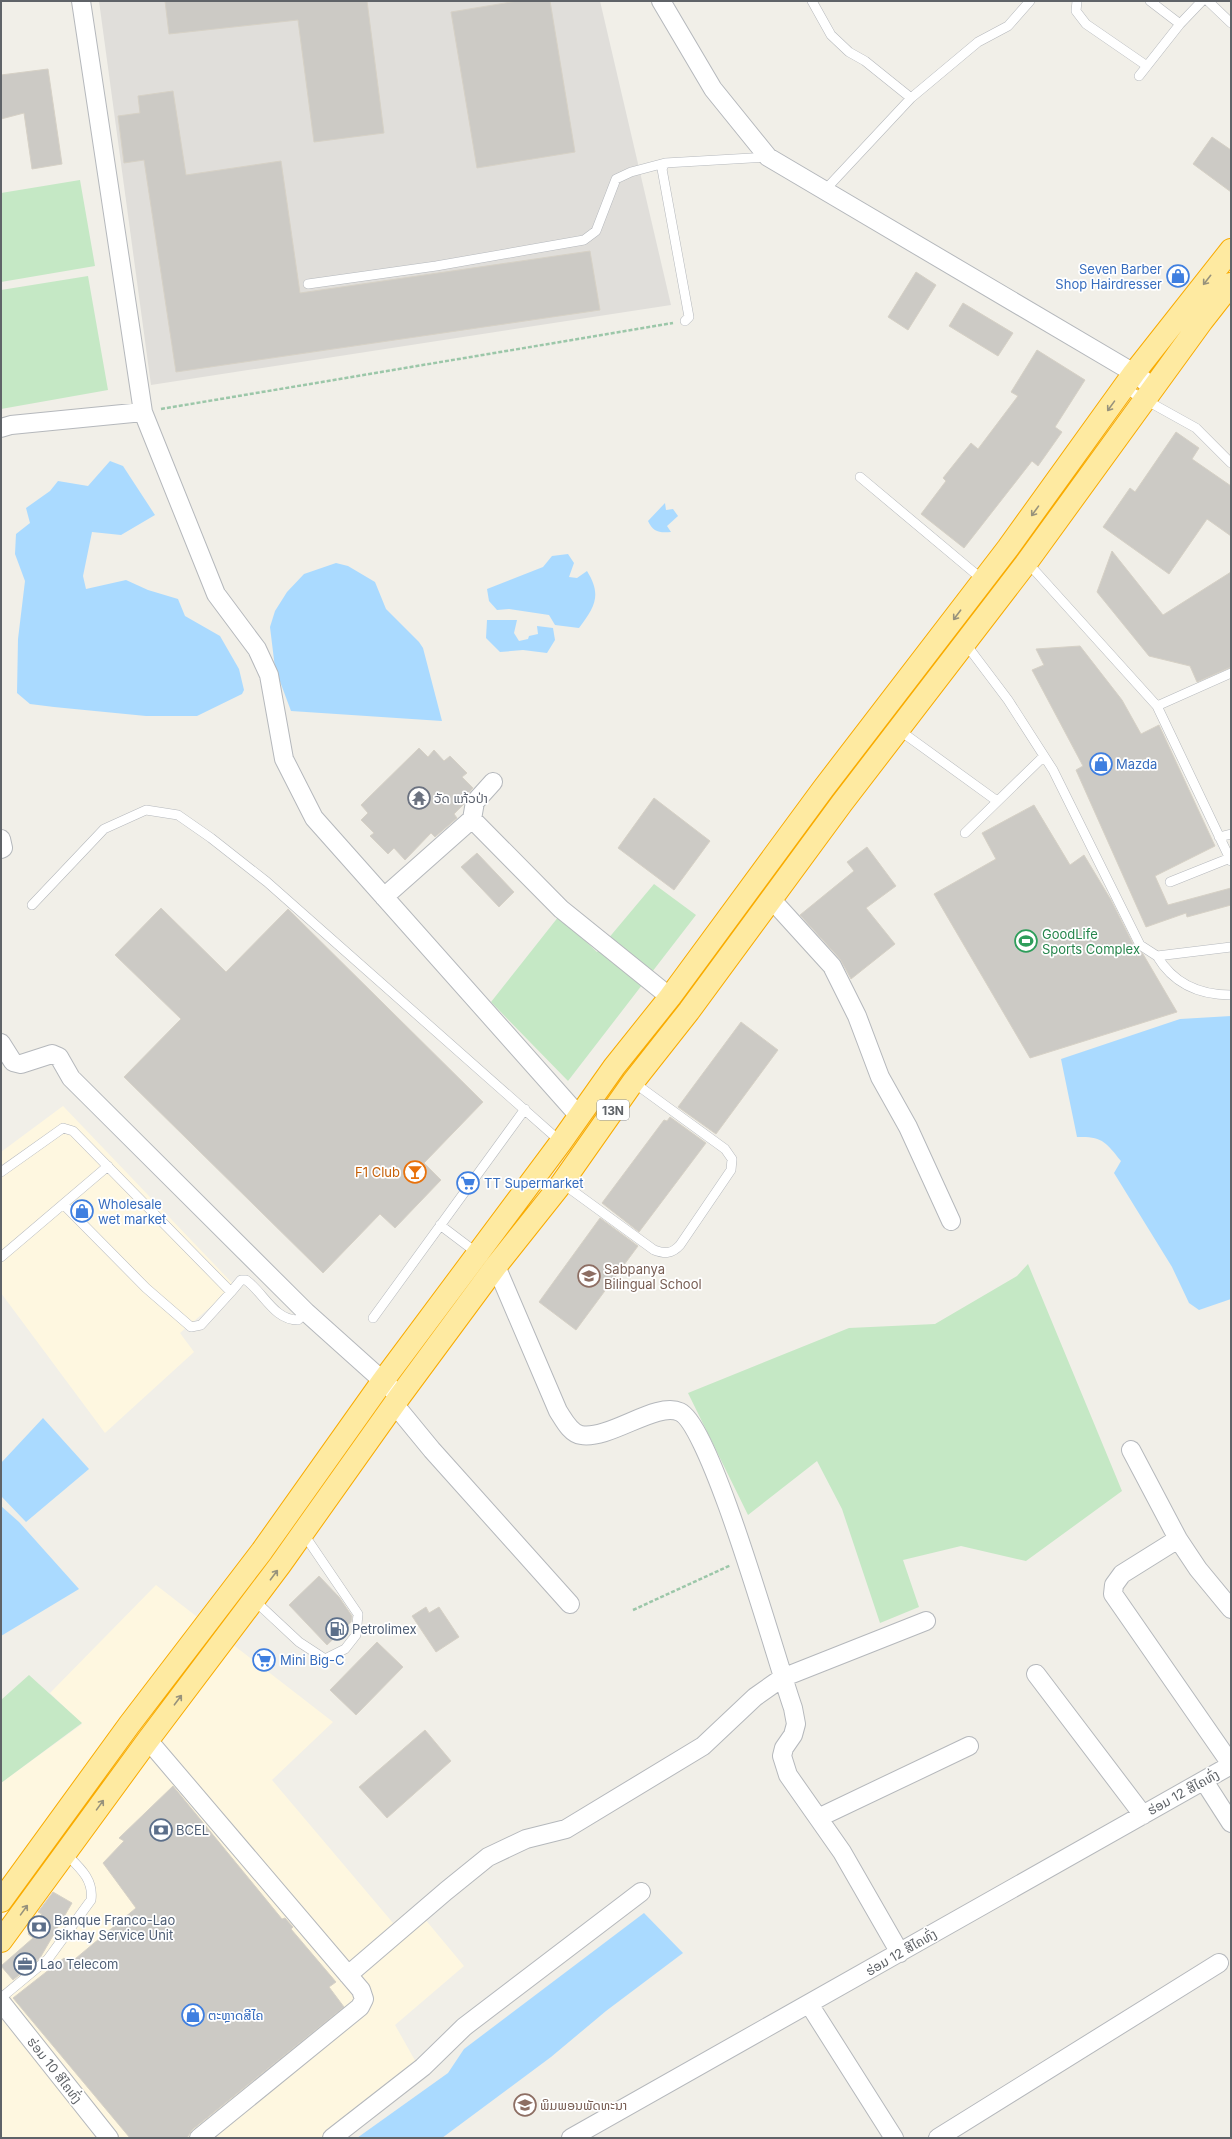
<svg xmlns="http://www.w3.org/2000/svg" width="1232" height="2139" font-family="Inter,'Noto Sans Lao',sans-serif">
<rect width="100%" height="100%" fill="#f1efe8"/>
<path fill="#fef7e0" d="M63,1106L235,1286L180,1333L194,1352L105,1433L1,1293V1152Z
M156,1585L333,1722L272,1780L393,1923L414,1906L464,1966L395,2025L417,2064L325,2138H1V1783L82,1724L50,1693Z"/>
<path fill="#e0deda" d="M99,1H600L671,305L151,385Z"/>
<path fill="#c5e8c5" d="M80,180L95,266L1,282V193Z
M88,276L108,390L1,409V290Z
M654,884L696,915L568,1081L491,1002L559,916L597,952Z
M1028,1264L1122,1491L1026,1561L961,1546L903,1560L919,1607L880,1623L842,1509L817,1461L748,1515L688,1393L849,1328L935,1324L1017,1276Z
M29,1675L82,1723L1,1783V1700Z"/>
<path fill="#aadaff" d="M110,461L123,466L155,515L121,535L92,532L83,576L86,589L126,580L148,590L178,599L185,616L220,636L239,669L244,690L242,694L197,716H146L54,707L30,704L17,693L18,639L25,581L15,554L16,534L30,523L26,508L50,491L58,481L88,486Z
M665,503L666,510L673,509L678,516L667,526L671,532C659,533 653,532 648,521Z
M568,554L574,563L569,577L577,578L587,571C602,595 595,607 579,628L555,625L549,615L509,609L497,610L489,601L487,589L543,567L552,556Z
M336,563L348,566L375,582L386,609L419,642L423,648L442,721L291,711L275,668L270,627L275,611L287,592L304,574Z
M487,620H517L514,633L519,641L528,639L529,636L538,634L537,626L553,628L555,640L547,653L523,650L500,652L486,638Z
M1231,1016V1299L1199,1310L1189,1303L1172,1267L1114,1173L1121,1161C1106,1142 1102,1136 1077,1137L1061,1059L1180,1019Z
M43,1418L89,1469L26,1522L1,1496V1463Z
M1,1506L19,1522L79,1589L1,1636Z
M644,1913L683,1953L606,2011L551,2057L442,2138H357L448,2073L464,2049Z"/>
<path fill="#cccac5" stroke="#d6d1c6" d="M165,1H367L384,133L314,142L298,20L169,34Z
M517,1H550L575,152L477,168L451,12Z
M48,69L62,164L32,169L24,113L1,119V75Z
M173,91L186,175L281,161L300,293L590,251L600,310L176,372L144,160L124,163L118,116L140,113L138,96Z
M1212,137L1231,150V192L1193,164Z
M916,272L936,285L908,330L888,317Z
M963,303L1013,333L998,356L949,326Z
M1037,350L1085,380L1055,427L1062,432L1038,466L1032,461L964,548L921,514L946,481L943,478L971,443L978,449L1018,396L1011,392Z
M1176,432L1199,448L1192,459L1231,486V536L1207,519L1169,574L1103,527L1130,488L1135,492Z
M1112,551L1163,615L1231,572V667L1197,682L1190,666L1149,656L1097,592Z
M1080,646L1122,700L1141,734L1159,725L1215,846L1155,876L1168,905L1231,888V905L1187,917L1186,913L1146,927L1076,770L1083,766L1032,670L1044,665L1036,649Z
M419,748L428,757L434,750L444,761L450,756L467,773L462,777L473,788L467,795L464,804L454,814L457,818L435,837L431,833L405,860L394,848L388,854L370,836L374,833L361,820L368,813L361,805Z
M654,798L710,841L674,890L618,848Z
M1034,805L1070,865L1084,855L1111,900L1135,948L1143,954L1177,1012L1030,1058L934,894L996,859L982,833Z
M867,847L896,886L866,908L895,944L851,979L840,959L800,915L854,871L847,862Z
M477,853L514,892L499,907L461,867Z
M161,908L226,972L288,909L483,1102L424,1163L441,1180L395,1228L380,1214L323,1273L124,1077L181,1019L115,955Z
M741,1022L778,1050L716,1134L678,1107Z
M670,1117L706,1143L639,1232L602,1203L664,1120L667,1121Z
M600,1218L638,1246L576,1330L539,1302Z
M319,1576L339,1597L352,1616L351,1622L327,1645L289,1605Z
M426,1607L429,1613L439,1607L459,1637L436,1652L412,1616Z
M377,1642L403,1667L356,1715L330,1690Z
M425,1730L451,1761L387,1818L359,1787Z
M173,1786L282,1919L285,1918L293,1927L291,1929L336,1982L329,1987L344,2007L192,2130L187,2138H130L13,1998L64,1958L69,1964L136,1908L103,1863L124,1841L119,1838Z
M53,1892L72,1903L40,1958L13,1980L1,1966L33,1938L28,1934L42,1914L38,1912Z"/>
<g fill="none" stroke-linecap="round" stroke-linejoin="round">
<g stroke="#b5b8bc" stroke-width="10">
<path id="service" d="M812,1L831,35L849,52L865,61L911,98
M1077,1L1076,11L1086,24L1147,66
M1150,1L1180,24
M1208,1L1231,23
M1139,76L1180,24L1202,1
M825,190L911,98L978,42L1008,26L1030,1
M308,284L436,266L584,240L596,231L616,179L631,172L665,163
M685,321L689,317L662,169L665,163L768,157
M1124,388L1196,428L1231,463
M860,477L983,580
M1027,562L1157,706L1231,861
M965,643L1008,700L1053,770L1140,945L1157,956L1231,947
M1157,706L1231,673
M899,730L997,801
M965,833L1044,756
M1219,837L1231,834
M1170,882L1230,858
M32,905L104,829L146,810L178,815L211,838L267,882L561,1142
M1157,956C1173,983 1199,995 1231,995
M1,1172L63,1128L73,1131L231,1292L241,1280H246C264,1293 274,1320 298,1320L306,1312
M562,1183L654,1250C665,1254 672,1254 680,1245L731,1170L732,1159L725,1149L633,1082
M64,1205L146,1288L191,1327L201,1325L231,1292
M440,1225L477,1253
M1,1257L108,1166
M373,1318L525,1109
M254,1600L299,1642L325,1659L345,1649L356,1635L358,1614L303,1533
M1,1998L48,1959L91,1900C94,1879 79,1867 65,1853"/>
</g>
<g stroke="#b5b8bc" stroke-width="20">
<path id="minor" d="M81,1L143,412L216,594L257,649L269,675L284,759L314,818L579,1116
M661,1L713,89L768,157L1134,373L1153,387
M1,428L11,425L143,412
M493,782L475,802L472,819L561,909L670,997
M1,839L3,848L1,849
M384,897L472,819
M772,900L832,966L857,1016L880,1077L908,1127L951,1221
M1,1043L13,1062L21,1064L52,1054L59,1057L71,1078L306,1312L393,1390
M496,1266L558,1411C564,1420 570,1433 581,1435C610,1440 656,1401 680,1412C712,1427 777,1663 793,1708L796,1724L793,1735L784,1748L782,1756L788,1775L842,1852L900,1953
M395,1405L432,1450L570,1604
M1131,1450L1178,1539L1198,1569L1231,1609
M1178,1539L1122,1574L1114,1585L1113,1594L1231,1764
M1036,1674L1143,1815
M148,1740L361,1990L364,1999L360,2007L199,2138
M1204,1781L1231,1823
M818,1818L969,1746
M348,1975L446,1891L488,1857L526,1839L566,1829L703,1746L755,1697L782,1678L926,1621
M1,2002L109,2138
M809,2004L894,2138
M332,2138L423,2067L464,2027L641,1892
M571,2138L1231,1765
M938,2138L1219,1963"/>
</g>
<g stroke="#f9ab00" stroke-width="24">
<path id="trunk" d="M1,1901L129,1725L262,1551L382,1382L561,1142L614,1067L670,997L823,789L1008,548L1134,373L1231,250
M1,1941L148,1740L280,1565L400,1396L496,1266L562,1183L633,1082L689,1011L842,803L1027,562L1202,321L1231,284"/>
</g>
<path stroke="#9cc7a9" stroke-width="2.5" stroke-dasharray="4 2" stroke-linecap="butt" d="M161,409L673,323
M633,1610L731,1565"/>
<use href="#service" stroke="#fff" stroke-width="9"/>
<use href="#minor" stroke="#fff" stroke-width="18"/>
<use href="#trunk" stroke="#feeaa1" stroke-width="22"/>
</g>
<defs><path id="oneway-shaft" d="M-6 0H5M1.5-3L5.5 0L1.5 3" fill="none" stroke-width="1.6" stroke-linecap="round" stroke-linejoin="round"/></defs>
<g stroke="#97927c">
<use href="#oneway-shaft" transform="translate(1207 280) rotate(128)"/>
<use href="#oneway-shaft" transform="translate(1111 406) rotate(126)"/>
<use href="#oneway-shaft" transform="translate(1035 511) rotate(126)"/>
<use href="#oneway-shaft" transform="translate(957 615) rotate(127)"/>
<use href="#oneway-shaft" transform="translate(274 1575) rotate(-53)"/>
<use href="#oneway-shaft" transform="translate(178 1700) rotate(-53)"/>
<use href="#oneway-shaft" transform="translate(100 1805) rotate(-54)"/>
<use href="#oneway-shaft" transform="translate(24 1910) rotate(-54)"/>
</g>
<defs>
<g id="shop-ring" transform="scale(1.15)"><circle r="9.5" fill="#fff" stroke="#3f7fe0" stroke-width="1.5"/><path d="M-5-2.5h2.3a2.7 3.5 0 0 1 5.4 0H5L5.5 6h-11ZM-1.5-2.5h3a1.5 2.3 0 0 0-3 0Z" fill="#3f7fe0"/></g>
<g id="temple-ring" transform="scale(1.15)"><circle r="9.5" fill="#fff" stroke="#6b7280" stroke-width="1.5"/><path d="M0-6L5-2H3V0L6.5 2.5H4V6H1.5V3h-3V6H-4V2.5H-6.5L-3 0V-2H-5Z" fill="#6b7280"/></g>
<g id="stadium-ring" transform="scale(1.15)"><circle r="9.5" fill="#fff" stroke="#2e9e5b" stroke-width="1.5"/><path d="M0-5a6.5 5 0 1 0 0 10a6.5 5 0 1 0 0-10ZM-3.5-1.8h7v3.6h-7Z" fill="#2e9e5b"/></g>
<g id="bar-ring" transform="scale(1.15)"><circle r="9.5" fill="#fff" stroke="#e8710a" stroke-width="1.5"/><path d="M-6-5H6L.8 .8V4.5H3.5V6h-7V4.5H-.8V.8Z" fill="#e8710a"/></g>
<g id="supermarket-ring" transform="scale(1.15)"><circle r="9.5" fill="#fff" stroke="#3f7fe0" stroke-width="1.5"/><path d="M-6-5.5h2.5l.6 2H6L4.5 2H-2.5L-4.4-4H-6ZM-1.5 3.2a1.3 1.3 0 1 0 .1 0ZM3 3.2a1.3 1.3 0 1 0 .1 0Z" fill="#3f7fe0"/></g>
<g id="school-ring" transform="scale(1.15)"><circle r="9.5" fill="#fff" stroke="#8d6e63" stroke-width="1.5"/><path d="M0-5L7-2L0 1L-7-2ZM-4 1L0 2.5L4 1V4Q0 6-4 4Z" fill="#8d6e63"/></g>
<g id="fuel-ring" transform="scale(1.15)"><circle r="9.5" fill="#fff" stroke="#5c6f8a" stroke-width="1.5"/><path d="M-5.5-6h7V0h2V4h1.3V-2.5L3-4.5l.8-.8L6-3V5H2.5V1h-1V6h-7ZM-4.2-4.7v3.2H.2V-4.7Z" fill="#5c6f8a"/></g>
<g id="bank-ring" transform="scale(1.15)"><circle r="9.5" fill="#fff" stroke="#5c6f8a" stroke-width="1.5"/><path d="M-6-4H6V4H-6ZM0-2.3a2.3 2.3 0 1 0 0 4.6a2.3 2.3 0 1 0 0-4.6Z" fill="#5c6f8a"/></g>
<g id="office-ring" transform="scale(1.15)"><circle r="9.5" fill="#fff" stroke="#5c6f8a" stroke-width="1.5"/><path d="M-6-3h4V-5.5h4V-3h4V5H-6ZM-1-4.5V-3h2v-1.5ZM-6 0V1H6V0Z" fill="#5c6f8a"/></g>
</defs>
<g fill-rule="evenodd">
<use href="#shop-ring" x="1178" y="276"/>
<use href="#shop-ring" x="1101" y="764"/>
<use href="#temple-ring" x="419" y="798"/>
<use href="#stadium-ring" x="1026" y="941"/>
<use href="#bar-ring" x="415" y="1172"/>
<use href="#supermarket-ring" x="468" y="1183"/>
<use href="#shop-ring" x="82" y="1211"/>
<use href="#school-ring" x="589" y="1276"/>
<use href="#fuel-ring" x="337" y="1629"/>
<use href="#supermarket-ring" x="264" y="1660"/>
<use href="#bank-ring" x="161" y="1830"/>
<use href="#bank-ring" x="39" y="1927"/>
<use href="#office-ring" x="25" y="1964"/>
<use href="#shop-ring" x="193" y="2015"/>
<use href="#school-ring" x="525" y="2105"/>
</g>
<g text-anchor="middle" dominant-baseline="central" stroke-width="3.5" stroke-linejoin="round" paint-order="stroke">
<rect fill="#fff" stroke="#8f9295" stroke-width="1" x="597" y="1100" width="32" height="20" rx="3"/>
<g font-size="12" font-weight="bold" fill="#5f6368">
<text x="613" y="1110">13N</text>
</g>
<g font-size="13" fill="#366cbe" stroke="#fff" text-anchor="start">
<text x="1162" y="269" text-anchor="end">Seven Barber<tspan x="1162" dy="15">Shop Hairdresser</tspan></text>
<text x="1116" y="764">Mazda</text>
<text x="484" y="1183">TT Supermarket</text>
<text x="98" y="1204">Wholesale<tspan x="98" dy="15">wet market</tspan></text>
<text x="280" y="1660">Mini Big-C</text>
<text x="208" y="2015">ຕະຫຼາດສີໄຄ</text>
</g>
<g font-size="13" fill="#5b616d" stroke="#fff" text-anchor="start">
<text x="434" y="798">ວັດ ແກ້ວປ່າ</text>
</g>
<g font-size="13" fill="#27864d" stroke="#fff" text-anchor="start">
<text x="1042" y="934">GoodLife<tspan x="1042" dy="15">Sports Complex</tspan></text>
</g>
<g font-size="13" fill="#c56008" stroke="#fff" text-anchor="end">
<text x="400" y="1172">F1 Club</text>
</g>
<g font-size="13" fill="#785e54" stroke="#fff" text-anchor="start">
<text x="604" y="1269">Sabpanya<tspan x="604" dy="15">Bilingual School</tspan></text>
<text x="540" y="2105">ພິມພອນພັດທະນາ</text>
</g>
<g font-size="13" fill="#4e5e75" stroke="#fff" text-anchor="start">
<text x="352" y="1629">Petrolimex</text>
<text x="176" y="1830">BCEL</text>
<text x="54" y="1920">Banque Franco-Lao<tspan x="54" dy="15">Sikhay Service Unit</tspan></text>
<text x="40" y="1964">Lao Telecom</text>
</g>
<g font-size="13" fill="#5f6368" stroke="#fff">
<text transform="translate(1183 1792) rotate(-29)">ຮ່ອມ 12 ສີໄຄທົ່ງ</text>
<text transform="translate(901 1952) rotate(-30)">ຮ່ອມ 12 ສີໄຄທົ່ງ</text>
<text transform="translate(55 2070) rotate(52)">ຮ່ອມ 10 ສີໄຄທົ່ງ</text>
</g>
</g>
<rect width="1232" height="2139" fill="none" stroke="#5f6368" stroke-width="4"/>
</svg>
